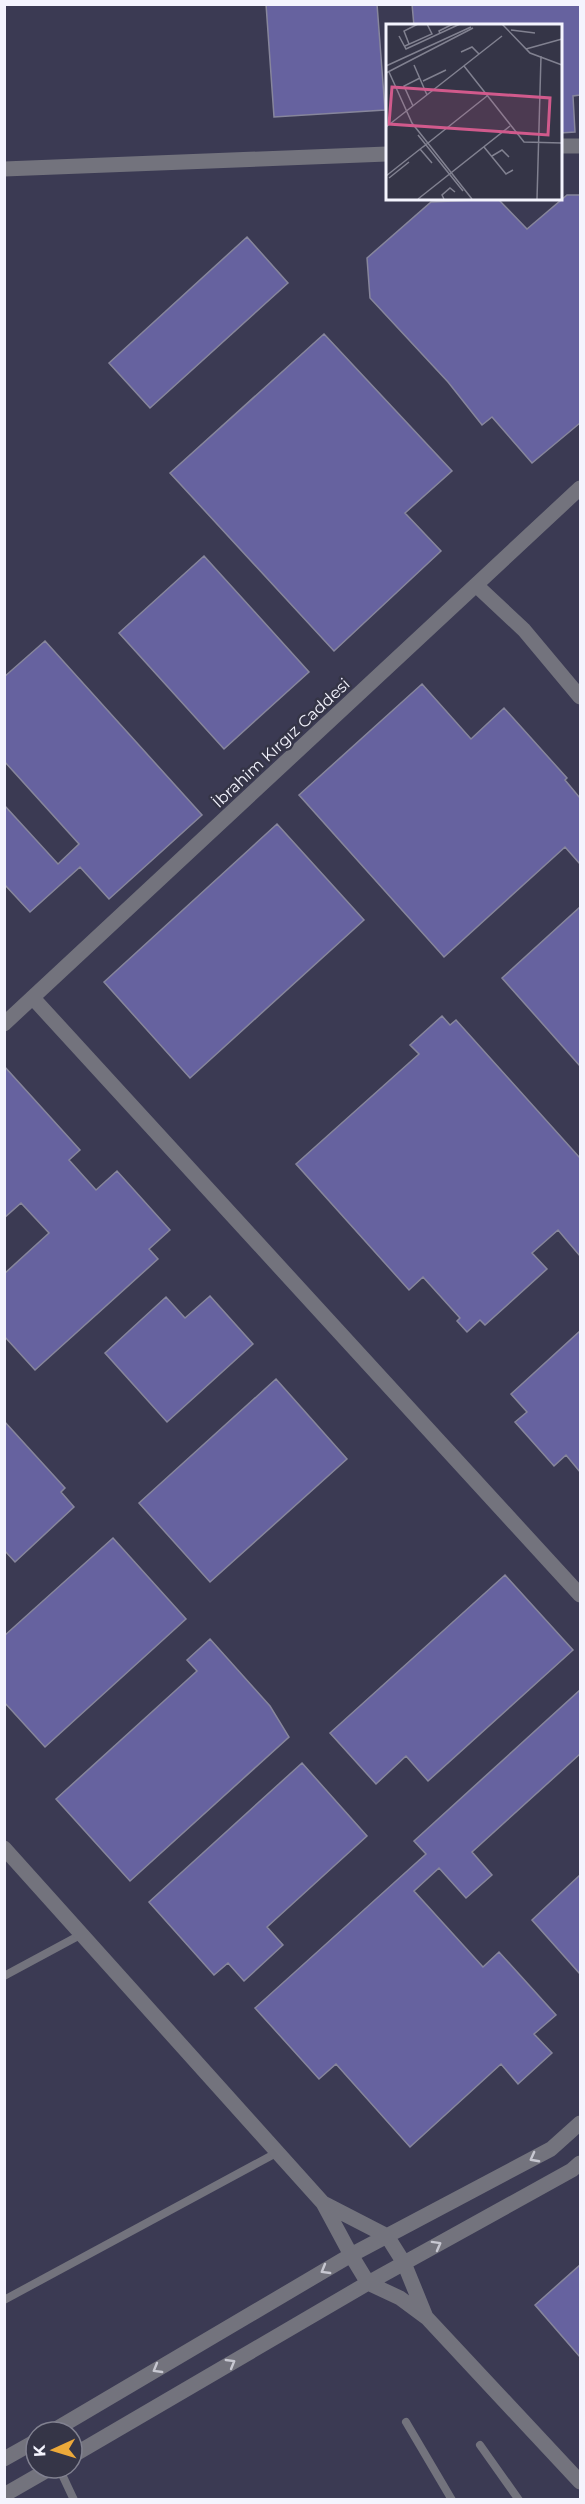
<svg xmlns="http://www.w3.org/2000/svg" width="585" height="2504" font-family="Montserrat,sans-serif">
<rect width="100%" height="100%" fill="#353547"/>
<path fill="#3b3a53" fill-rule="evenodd" d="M5,5H580V2499H5ZM387,26H560V198H387ZM36,2432H72V2468H36Z"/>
<path fill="#66629f" stroke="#87869c" stroke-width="1.5" d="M266,4H377L385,110L274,117Z
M412,4H580V95L573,96L575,132L560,133V26H414Z
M567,195H580V423L532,463L492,417L482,425L448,382L370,298L367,258L431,202L498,199L527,229Z
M247,237L288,283L150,408L109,363Z
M324,334L452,471L405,513L441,551L334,651L170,473Z
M204,556L309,672L224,749L119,633Z
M45,641L202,815L109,899L80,867L30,912L4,884V805L58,864L79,844L4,761V677Z
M422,684L471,739L504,708L567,778L565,780L580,798V864L565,847L444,957L299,795Z
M277,824L364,920L190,1078L104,982Z
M580,907V1066L502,978Z
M442,1016L450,1025L456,1020L580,1158V1256L558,1230L532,1253L547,1269L485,1325L480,1320L467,1332L457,1321L460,1318L423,1277L409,1290L296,1164L419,1054L410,1045Z
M4,1066L80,1150L69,1160L96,1190L117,1171L170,1230L149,1249L158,1259L35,1370L4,1336V1274L49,1233L21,1203L4,1218Z
M210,1296L253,1344L167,1422L105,1353L166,1297L185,1318Z
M580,1331V1472L566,1455L554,1466L515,1422L527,1412L511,1394Z
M276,1379L347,1459L210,1582L139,1503Z
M4,1421L65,1488L61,1492L74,1507L15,1562L4,1550Z
M113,1538L186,1619L45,1747L4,1702V1636Z
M505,1575L573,1650L428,1781L406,1756L376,1784L330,1733Z
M210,1639L270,1706L289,1737L130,1881L56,1799L197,1671L187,1660Z
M580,1690V1754L472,1852L492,1875L466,1898L439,1868L414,1891L483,1967L499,1952L556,2015L534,2034L552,2053L518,2084L501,2064L410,2147L336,2064L319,2079L255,2008L426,1854L414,1841Z
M302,1763L367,1836L267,1927L283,1945L244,1981L228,1963L214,1975L149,1902Z
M580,1875V1974L532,1920Z
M580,2265V2357L535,2305Z"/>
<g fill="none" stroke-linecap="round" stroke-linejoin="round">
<path stroke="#73737d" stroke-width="8" d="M4,1976L82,1934
M4,2300L278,2152
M406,2422L452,2500
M480,2445L519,2500
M59,2468L74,2500"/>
<path stroke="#73737d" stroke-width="15" d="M560,146H580
M4,169L387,154
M477,586L524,630L580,697
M33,998L580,1595
M4,1024L580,488
M4,1848L323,2203L351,2255L368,2283L400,2298L427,2318L580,2482
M323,2203L387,2236L404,2263L426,2317
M51,2432L351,2255L551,2149L580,2123
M72,2456L368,2283L572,2170L580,2163
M4,2459L36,2441
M4,2495L51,2468"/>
</g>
<defs><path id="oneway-chevron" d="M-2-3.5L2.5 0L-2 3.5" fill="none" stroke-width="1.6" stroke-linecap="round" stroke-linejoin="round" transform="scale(1.5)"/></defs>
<g stroke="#c7c7d1">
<use href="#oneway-chevron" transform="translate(534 2158) rotate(152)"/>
<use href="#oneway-chevron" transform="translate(437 2245) rotate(-29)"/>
<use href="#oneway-chevron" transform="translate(325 2270) rotate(150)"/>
<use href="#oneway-chevron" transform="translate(231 2363) rotate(-30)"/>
<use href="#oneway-chevron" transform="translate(157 2369) rotate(150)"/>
</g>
<g text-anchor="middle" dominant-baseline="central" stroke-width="5" stroke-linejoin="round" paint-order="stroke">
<g font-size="16" fill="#f4f4fe" stroke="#353547">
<text transform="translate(281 743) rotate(-43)">İbrahim Kırgız Caddesi</text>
</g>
</g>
<g transform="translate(386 24)">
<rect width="176" height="176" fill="#353547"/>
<path fill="none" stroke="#818190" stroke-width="1.5" d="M116,0L144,29L176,41M125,6L149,9M54,10L53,7L67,0M13,12L20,25L74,0M23,20L18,7L32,0M19,22L46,10L41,0M140,25L176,15M75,28L86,23L93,30M28,41L41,71M0,42L85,3M78,42L138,118L176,119M3,48L26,99L86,175M0,49L87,4M37,57L60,46M27,82L18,62L34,54M0,103L116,12M32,111L77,167M37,123L101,72M98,123L120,150L127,146M34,125L46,139M106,132L116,126L123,133M0,152L38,122M3,154L23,138M32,175L124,102M58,175L56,171L64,164L69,168M151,175L155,32"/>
<path fill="#d15a8c" fill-opacity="0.15" stroke="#d15a8c" stroke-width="3" d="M6,63L164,74L162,111L3,100Z"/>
<rect width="176" height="176" fill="none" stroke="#f4f4fe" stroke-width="3"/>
</g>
<rect width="585" height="2504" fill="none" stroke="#f4f4fe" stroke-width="12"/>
<g transform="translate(54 2450) rotate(266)"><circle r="28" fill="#353547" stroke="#818190" stroke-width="1.5"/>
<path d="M0-4.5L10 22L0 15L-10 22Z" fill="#eca93a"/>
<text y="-9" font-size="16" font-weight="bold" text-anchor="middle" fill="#f4f4fe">K</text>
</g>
</svg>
